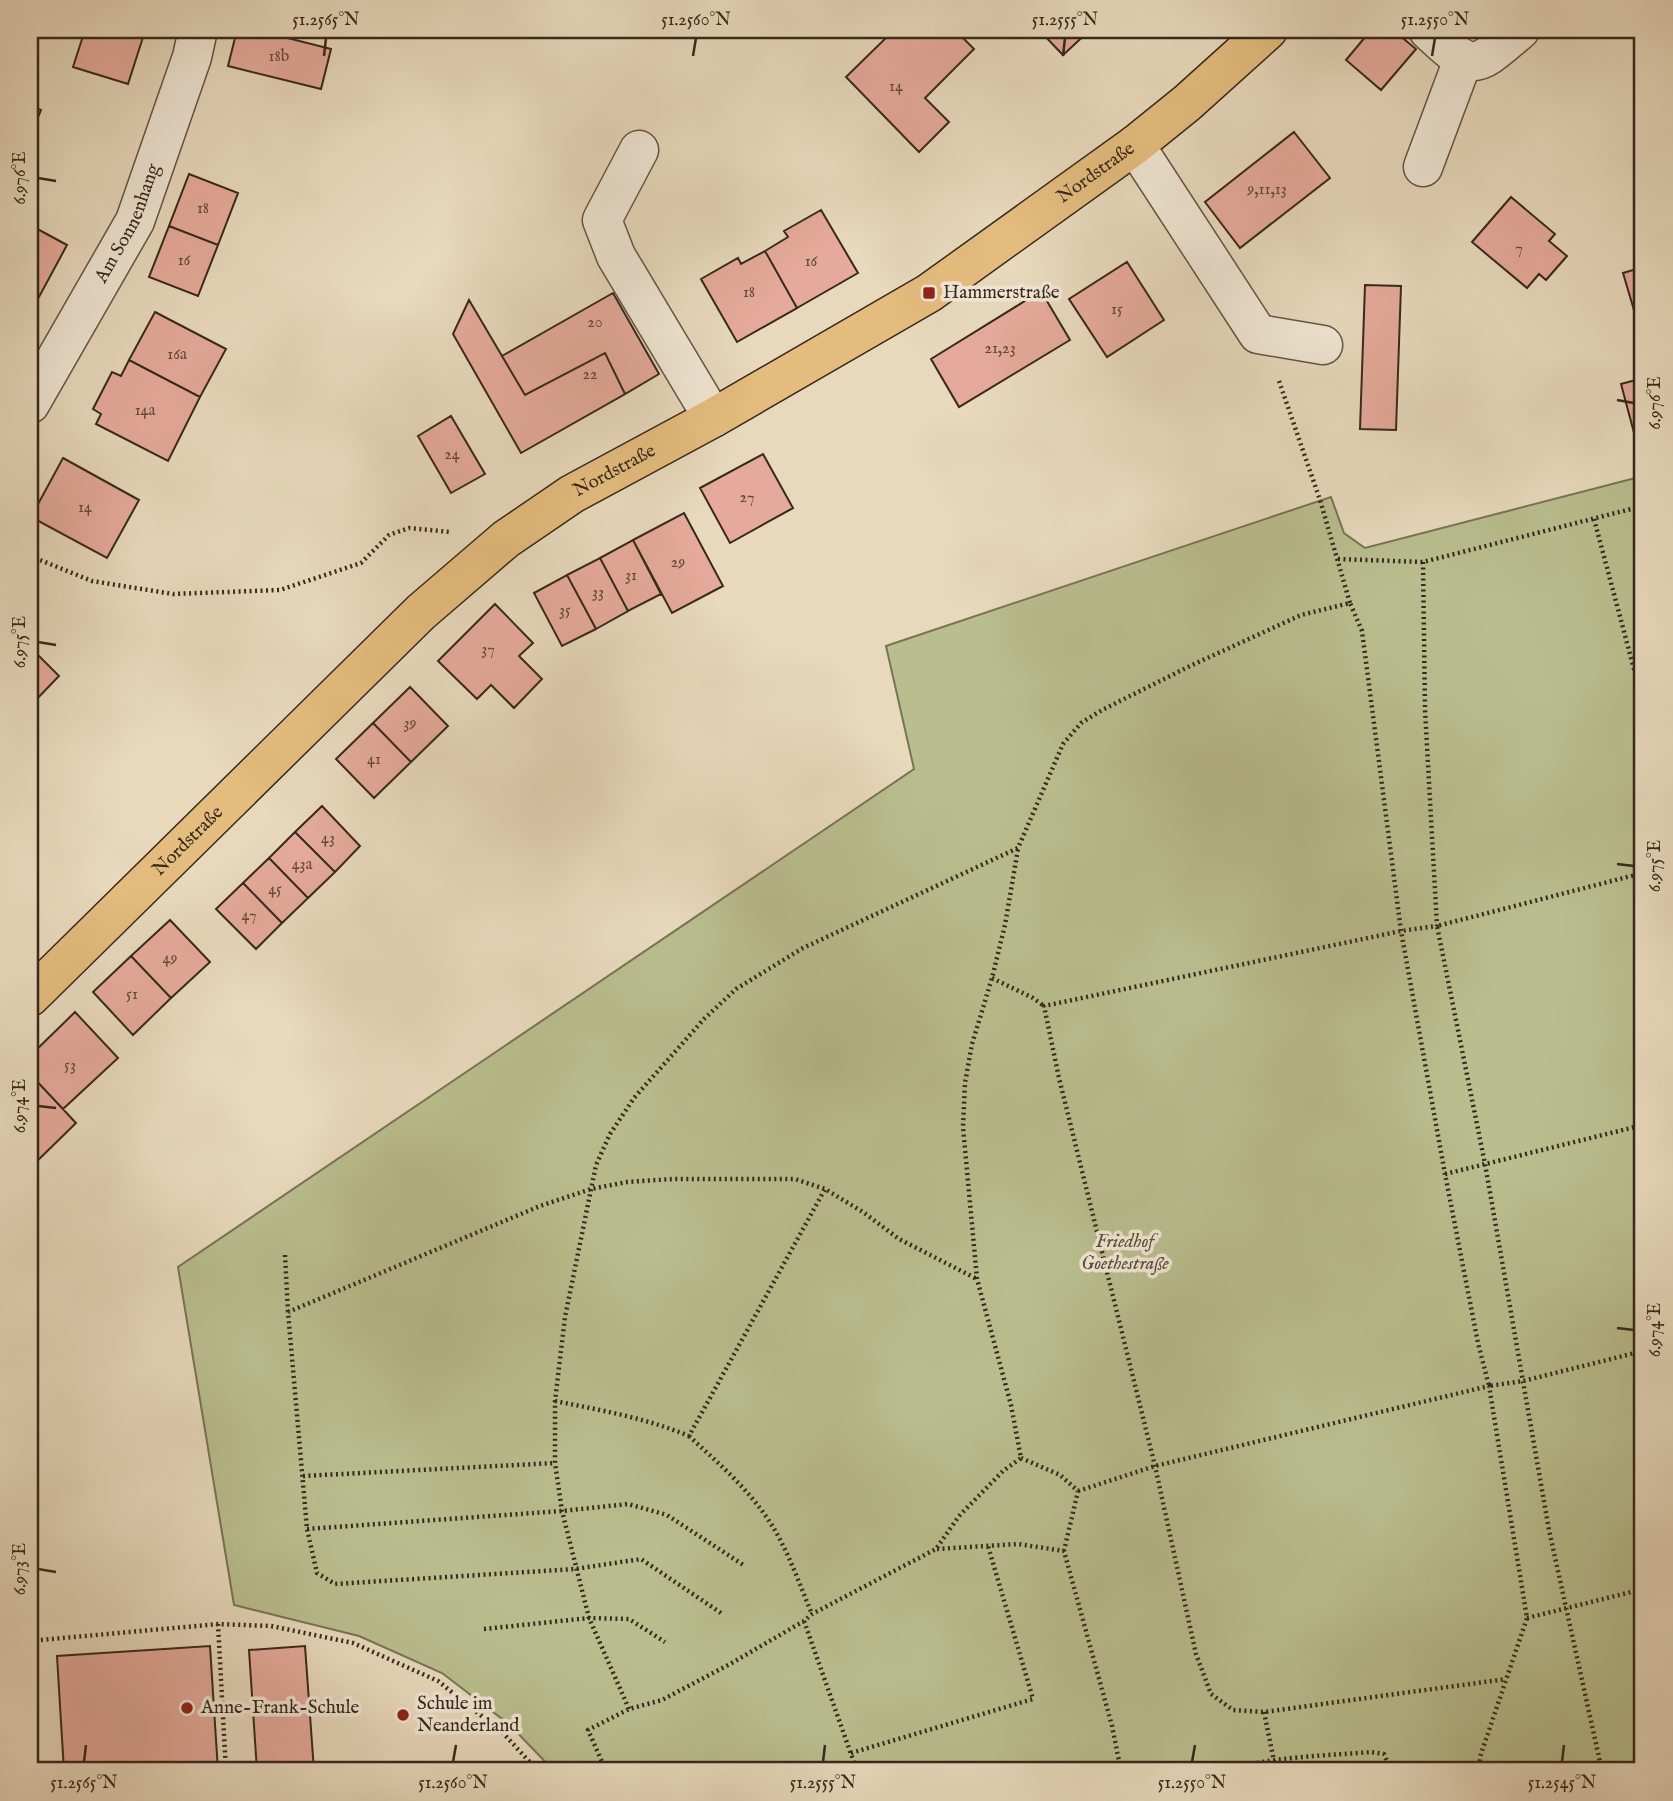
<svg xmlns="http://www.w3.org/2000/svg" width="1673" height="1801" font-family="'IM FELL English',serif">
<rect width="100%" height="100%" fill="#e8d9bd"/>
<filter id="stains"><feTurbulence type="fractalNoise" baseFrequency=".00286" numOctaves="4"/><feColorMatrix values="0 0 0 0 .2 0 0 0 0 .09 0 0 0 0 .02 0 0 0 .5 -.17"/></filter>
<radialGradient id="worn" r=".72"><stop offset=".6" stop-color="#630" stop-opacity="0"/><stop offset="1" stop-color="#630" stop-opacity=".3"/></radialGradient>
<path fill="#b9be8e" stroke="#787356" stroke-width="2" d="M1643,476V1771H554L510,1725L442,1673L359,1636L234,1605L178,1267L914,769L886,646L1331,497L1344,533L1365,548Z"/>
<path fill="#e5aa9b" stroke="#37281d" stroke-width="2" d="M72,30L145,31L128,84L73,67L83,36L71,33Z
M237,30H256L331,49L321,89L228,66Z
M894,30H955L974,49L925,98L949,122L919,152L846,77Z
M1039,30H1090L1063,55Z
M1371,30H1393L1416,49L1381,90L1346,60Z
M30,105L41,110L30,137Z
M1294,132L1330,178L1240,248L1205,202Z
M189,174L238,193L218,245L169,226Z
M1511,197L1555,234L1549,241L1567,256L1546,280L1539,274L1527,288L1472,242Z
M821,210L858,273L797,308L765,251L788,237L784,231Z
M30,225L67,245L39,297L30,292Z
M169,226L218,245L198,296L149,277Z
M765,251L797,308L737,342L701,279L738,258L741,264Z
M1127,262L1164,320L1107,357L1069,299Z
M1643,267V326L1639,327L1623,273Z
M1365,285L1401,286L1396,430L1360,429Z
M1041,291L1070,340L959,407L931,359Z
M613,293L659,374L625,394L605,353L525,395L502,356Z
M469,300L525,395L605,353L625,394L521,453L453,334Z
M155,312L226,349L200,397L129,360Z
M129,360L200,397L168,461L96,424L101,414L93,409L112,372L121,376Z
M1643,378V458L1641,459L1621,384Z
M451,416L485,474L451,493L418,436Z
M763,454L793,508L730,543L700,488Z
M63,458L139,500L107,558L31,517Z
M684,513L723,586L672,613L633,540Z
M633,540L661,594L628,611L600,558Z
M600,558L628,611L596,629L567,575Z
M567,575L596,629L562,646L534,593Z
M495,604L533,643L519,656L542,679L514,708L491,685L477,699L438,661Z
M30,647L59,676L31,705L30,704Z
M410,687L448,726L411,762L373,723Z
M373,723L411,762L374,798L336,759Z
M322,806L360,846L335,872L295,832Z
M295,832L335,872L308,898L269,858Z
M269,858L308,898L282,923L243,883Z
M243,883L282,923L256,949L216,909Z
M170,920L210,962L171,998L131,956Z
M131,956L171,998L133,1035L93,992Z
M75,1012L118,1058L63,1109L30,1074V1056Z
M30,1074L76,1123L30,1168Z
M210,1646L218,1771H64L57,1656Z
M305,1646L314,1771H257L249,1650Z"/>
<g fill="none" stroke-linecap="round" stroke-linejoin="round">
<g stroke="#635445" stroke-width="41">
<g id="minor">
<path d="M1428,30C1474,73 1473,70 1520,30"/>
<path d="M1135,145L1258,334L1323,345"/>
<path d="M639,150L602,220L616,256L713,418"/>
<path d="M1423,167L1463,60"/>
<path id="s1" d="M30,404L135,221L192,57L198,30"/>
</g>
</g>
<g stroke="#37281d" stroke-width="41">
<g id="major">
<path id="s2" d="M30,997L421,612L506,539L572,494L713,418L929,293L1135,145L1187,103L1268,30"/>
</g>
</g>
<path stroke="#37281d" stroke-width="4.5" stroke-dasharray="2 3.5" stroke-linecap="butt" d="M1279,381L1320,500L1350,603
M1594,519L1643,703
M30,556L92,581L173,594L280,590L361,563L389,535L409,528L450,532
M1338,559L1423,562L1643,506
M1423,562L1425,710L1437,926L1401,931L1044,1006L1059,1078L1155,1466L1196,1654L1211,1694L1233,1710L1264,1712L1506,1679
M992,978L1033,998L1044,1006
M1445,1174L1643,1125
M285,1255L288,1312
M555,1401C600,1410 646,1418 689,1436L825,1189
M689,1436C715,1460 744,1485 765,1515C786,1544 798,1581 812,1614
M1021,1458L1060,1475L1078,1491L1064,1551
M303,1476L555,1463
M1078,1491L1155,1466L1489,1386L1527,1618L1481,1754L1478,1771
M307,1529L562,1511L628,1504L667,1515L745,1566
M937,1549L1018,1544L1064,1551L1112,1726L1121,1771
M721,1613L641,1559L575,1569L335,1584L317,1573L307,1529L288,1312L540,1206L591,1189L627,1182L672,1179H795L825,1189L863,1212L899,1239L977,1279
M1527,1618L1643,1589
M804,1621L857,1771
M218,1624L226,1771
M484,1629L589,1618L629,1619L665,1642
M30,1641L218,1624L271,1626L353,1643L438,1681L503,1733L538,1771
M629,1709L589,1618L562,1511L555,1463V1401L565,1317L596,1165L610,1134L634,1098L704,1019L736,989L803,948L1018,848L1063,744L1081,723L1102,710L1190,666L1301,615L1350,603L1362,631L1401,931L1445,1174L1478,1343L1489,1386L1523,1381L1643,1351
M1264,1712L1276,1771
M851,1753L1033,1699L988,1546
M606,1771L588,1730L629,1709L662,1700L730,1664L804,1621L812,1614L936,1549L959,1516L1003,1471L1021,1458L1011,1405L977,1279L963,1127L965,1083L972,1044L992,978L1005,925L1018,849
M1231,1771C1256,1757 1339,1755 1371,1752L1384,1754L1391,1771
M1602,1771L1549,1530L1485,1164L1437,926L1643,873"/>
<use href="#minor" stroke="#f0e6d4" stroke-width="38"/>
<use href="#major" stroke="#e4bc7e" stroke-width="38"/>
</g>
<path fill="none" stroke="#37281d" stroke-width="2.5" d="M324,56L326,38M693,56L696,38M1063,56L1065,38M1432,56L1435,38M38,178L56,181M1617,400L1634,403M38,642L56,645M1617,864L1634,866M38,1106L56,1108M1617,1328L1634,1330M38,1569L56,1572M84,1762L86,1745M453,1762L456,1745M823,1762L825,1745M1192,1762L1195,1745M1562,1762L1564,1745"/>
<g fill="#8f2418" stroke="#f0e6d4" stroke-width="2.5">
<rect x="922" y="286" width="14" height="14" rx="3.5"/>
<circle cx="187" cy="1708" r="7"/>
<circle cx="403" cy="1715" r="7"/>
</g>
<g text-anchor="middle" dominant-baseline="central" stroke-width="7" stroke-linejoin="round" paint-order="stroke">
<g font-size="16" fill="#62483c">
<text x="279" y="57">18b</text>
<text x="896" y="87">14</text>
<text x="1267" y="190">9,11,13</text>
<text x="203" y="209">18</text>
<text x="1519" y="249">7</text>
<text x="184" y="261">16</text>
<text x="811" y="262">16</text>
<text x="749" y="293">18</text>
<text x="1117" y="310">15</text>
<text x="595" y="323">20</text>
<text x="1000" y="349">21,23</text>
<text x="177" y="355">16a</text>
<text x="590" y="375">22</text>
<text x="145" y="411">14a</text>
<text x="452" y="455">24</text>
<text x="747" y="498">27</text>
<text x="85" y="508">14</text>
<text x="678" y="563">29</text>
<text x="631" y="576">31</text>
<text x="598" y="593">33</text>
<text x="565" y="611">35</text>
<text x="488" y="650">37</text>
<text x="410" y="724">39</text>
<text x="374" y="760">41</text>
<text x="328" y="839">43</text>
<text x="302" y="865">43a</text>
<text x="275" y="890">45</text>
<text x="249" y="916">47</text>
<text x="170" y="959">49</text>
<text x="132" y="995">51</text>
<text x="70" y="1066">53</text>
</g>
<g font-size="19" fill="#37281d" stroke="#f0e6d4">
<text stroke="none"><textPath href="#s2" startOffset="1356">Nordstraße</textPath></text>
<text stroke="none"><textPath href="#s1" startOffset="206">Am Sonnenhang</textPath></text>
<text stroke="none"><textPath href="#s2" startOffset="789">Nordstraße</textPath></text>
<text stroke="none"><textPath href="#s2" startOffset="222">Nordstraße</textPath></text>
</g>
<g font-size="19" fill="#37281d" stroke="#f0e6d4" text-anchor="start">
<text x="943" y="293">Hammerstraße</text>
<text x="417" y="1704">Schule im<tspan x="417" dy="22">Neanderland</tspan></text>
<text x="201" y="1708">Anne-Frank-Schule</text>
</g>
<g font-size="19" font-style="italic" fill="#584e39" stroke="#f0e6d4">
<text x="1125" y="1242">Friedhof<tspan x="1125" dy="22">Goethestraße</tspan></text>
</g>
</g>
<rect width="1673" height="1801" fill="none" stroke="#e8d9bd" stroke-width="77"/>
<rect x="38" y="38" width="1596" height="1724" fill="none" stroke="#37281d" stroke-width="2.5"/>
<g font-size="18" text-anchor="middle" fill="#37281d">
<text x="326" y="25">51.2565°N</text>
<text x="696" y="25">51.2560°N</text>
<text x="1065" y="25">51.2555°N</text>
<text x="1435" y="25">51.2550°N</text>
<text transform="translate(19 178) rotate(-90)" y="6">6.976°E</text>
<text transform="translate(1654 403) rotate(-90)" y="6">6.976°E</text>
<text transform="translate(19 642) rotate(-90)" y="6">6.975°E</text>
<text transform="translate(1654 866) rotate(-90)" y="6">6.975°E</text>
<text transform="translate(19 1106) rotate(-90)" y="6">6.974°E</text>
<text transform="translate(1654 1330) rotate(-90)" y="6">6.974°E</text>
<text transform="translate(19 1569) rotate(-90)" y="6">6.973°E</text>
<text x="84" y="1788">51.2565°N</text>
<text x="453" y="1788">51.2560°N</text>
<text x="823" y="1788">51.2555°N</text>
<text x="1192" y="1788">51.2550°N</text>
<text x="1562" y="1788">51.2545°N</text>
</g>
<rect width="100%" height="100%" filter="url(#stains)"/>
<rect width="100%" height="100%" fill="url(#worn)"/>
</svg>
